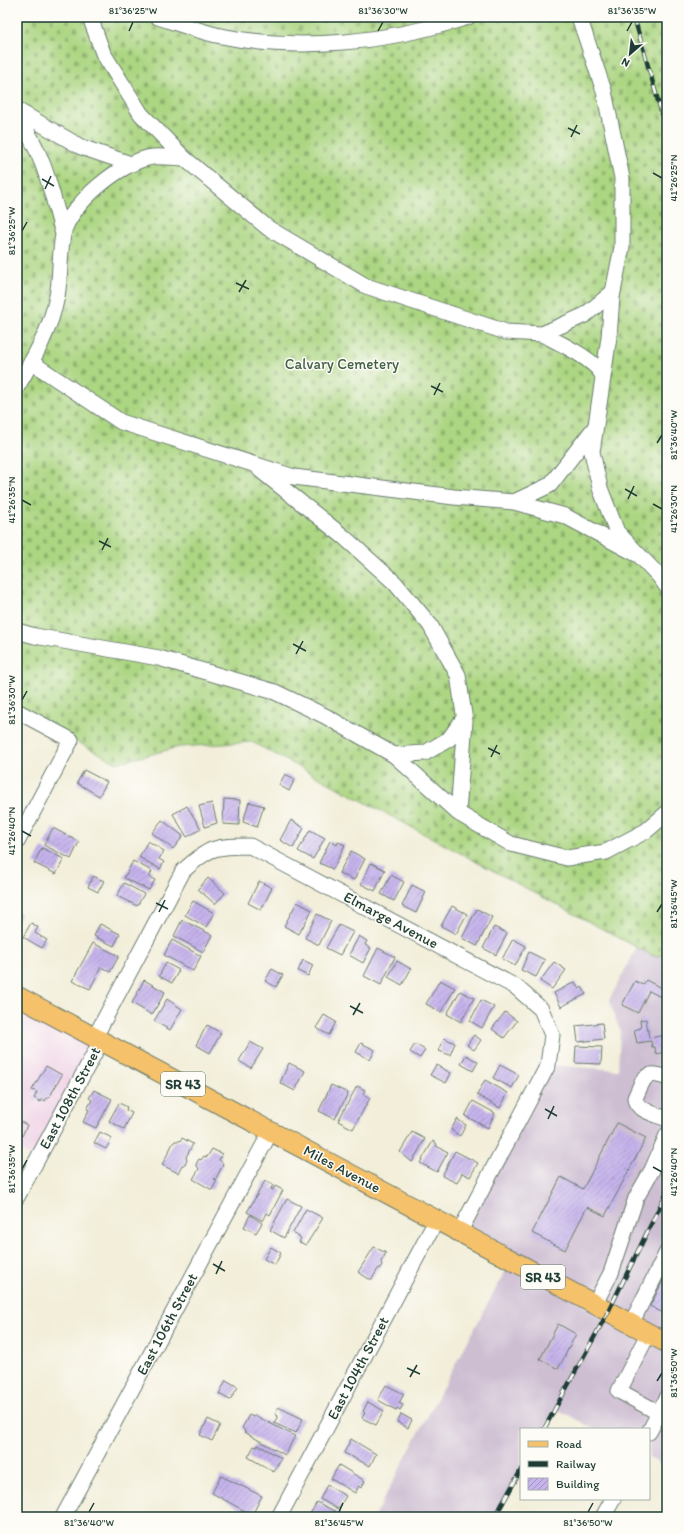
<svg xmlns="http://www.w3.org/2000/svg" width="684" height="1534" font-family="Itim,sans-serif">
<defs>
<pattern id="cemetery-stones" width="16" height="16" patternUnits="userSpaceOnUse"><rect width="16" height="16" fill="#acd682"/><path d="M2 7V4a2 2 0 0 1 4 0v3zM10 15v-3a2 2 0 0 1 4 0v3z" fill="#8baf6b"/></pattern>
<pattern id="building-hatch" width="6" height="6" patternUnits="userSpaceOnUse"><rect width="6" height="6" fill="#c6b3ec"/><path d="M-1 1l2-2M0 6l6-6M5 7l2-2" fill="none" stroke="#a093c0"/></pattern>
</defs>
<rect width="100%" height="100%" fill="#fdfcf7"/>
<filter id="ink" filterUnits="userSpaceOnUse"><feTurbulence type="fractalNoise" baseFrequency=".025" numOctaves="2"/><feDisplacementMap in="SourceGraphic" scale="8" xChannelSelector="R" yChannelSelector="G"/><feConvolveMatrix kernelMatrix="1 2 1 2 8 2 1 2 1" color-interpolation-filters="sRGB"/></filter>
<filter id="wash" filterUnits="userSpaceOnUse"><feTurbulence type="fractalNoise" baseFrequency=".012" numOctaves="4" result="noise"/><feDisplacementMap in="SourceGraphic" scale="16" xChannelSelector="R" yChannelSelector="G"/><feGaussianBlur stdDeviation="0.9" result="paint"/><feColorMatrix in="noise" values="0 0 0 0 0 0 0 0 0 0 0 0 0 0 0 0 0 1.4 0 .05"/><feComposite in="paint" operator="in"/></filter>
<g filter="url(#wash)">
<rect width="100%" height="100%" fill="#f2eed9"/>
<path fill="#efd0e6" d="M17,996L101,1041L37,1160L17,1149Z"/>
<path fill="#cdbed2" d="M637,947L653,956L667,955V1468L649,1458V1429H594L555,1408L544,1429H521V1470L495,1517H374L511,1260L460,1231L548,1065L618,1070L620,1031L609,1000Z"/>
<path fill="url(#cemetery-stones)" stroke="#668a5b" d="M17,17H667V955L653,956L252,742L179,747L117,763L17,710Z"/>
<g id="blocks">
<path fill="url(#building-hatch)" d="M84,770L107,782L99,796L77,783Z
M285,774L295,779L289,791L279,785Z
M224,799L240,800L239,825L223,824Z
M249,802L264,806L257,827L243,822Z
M212,803L217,823L205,827L199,806Z
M187,806L201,829L187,837L173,814Z
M162,820L183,836L173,849L152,833Z
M291,820L304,828L293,848L280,840Z
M53,828L79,842L71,859L44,845Z
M310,830L325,838L313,859L298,851Z
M148,841L164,851L159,859L164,862L160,869L139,857Z
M330,841L337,845L338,842L345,845L333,869L319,863Z
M42,848L64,859L56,874L34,863Z
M351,851L365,859L354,880L339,873Z
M133,861L152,871L149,877L155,880L149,890L124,878Z
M371,863L385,870L375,891L361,884Z
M391,875L404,882L394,901L381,894Z
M93,876L104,881L98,892L88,887Z
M208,878L225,893L215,904L198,889Z
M259,881L272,888L261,910L248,903Z
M124,883L144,894L137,906L117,896Z
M412,885L426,892L416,913L402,906Z
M193,901L214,913L206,927L185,915Z
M297,902L312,910L299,934L284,926Z
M452,906L467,914L456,934L441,926Z
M477,909L492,917L477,946L462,938Z
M17,911L21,914L17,922Z
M317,914L331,921L319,945L305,938Z
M182,920L212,935L203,952L174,936Z
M31,923L38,927L35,933L47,940L42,948L23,937Z
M100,924L120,934L114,946L94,936Z
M339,925L353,932L340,955L326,948Z
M494,927L507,933L496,955L483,948Z
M359,936L367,941L365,945L371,948L363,963L349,955Z
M513,939L526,946L515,966L502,959Z
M172,940L201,956L193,971L164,955Z
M93,943L119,956L110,972L101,967L90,989L72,981Z
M378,948L395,957L381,985L364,976Z
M529,952L545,960L536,977L521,970Z
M303,960L313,965L308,976L298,971Z
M397,961L411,969L402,985L388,977Z
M554,962L566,970L552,989L540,981Z
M166,963L179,970L172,983L159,976Z
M272,969L283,975L276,987L265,981Z
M144,980L165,992L152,1015L132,1003Z
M440,980L455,988L441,1012L426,1004Z
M646,980L667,991V1000L649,991L638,1013L622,1005L635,981L643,985Z
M575,982L579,989L582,987L586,994L561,1007L554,993Z
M460,991L474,998L461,1022L447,1014Z
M167,999L182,1009L170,1030L154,1021Z
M481,1000L494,1007L482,1028L470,1021Z
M505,1012L517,1021L504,1038L492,1029Z
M324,1015L336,1022L329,1035L316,1028Z
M646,1019L649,1038L667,1035V1052L656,1054L655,1047H652L651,1041L637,1043L634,1030L641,1028L640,1020Z
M602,1023L604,1039L578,1042L576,1026Z
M207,1025L221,1033L210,1053L196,1045Z
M474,1035L481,1040L474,1050L467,1045Z
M444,1038L455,1043L450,1055L439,1051Z
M250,1042L263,1049L251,1068L239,1061Z
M361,1043L375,1050L370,1060L356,1052Z
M415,1044L425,1050L420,1058L410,1052Z
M576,1046L602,1047L601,1064L575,1063Z
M466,1055L478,1062L473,1071L461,1064Z
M289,1063L305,1071L295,1091L280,1083Z
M436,1065L451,1073L446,1083L430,1075Z
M500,1065L519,1075L512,1088L493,1078Z
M46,1066L62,1075L49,1098H47L45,1101L42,1099L41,1102L34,1098L37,1092L32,1090Z
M485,1080L508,1093L500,1108L477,1095Z
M331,1085L348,1093L335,1119L319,1111Z
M357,1086L365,1090L363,1094L370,1098L353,1129L338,1121Z
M94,1090L112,1099L96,1128L83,1122L89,1110L87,1109L92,1100L89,1098Z
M473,1101L495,1113L488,1128L465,1116Z
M119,1103L127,1107L126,1110L132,1113L124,1129L109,1121Z
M457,1119L466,1125L460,1136L451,1130Z
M17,1120L27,1125L22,1136L17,1133Z
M617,1123L646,1138L605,1216L587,1207L565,1250L532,1233L561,1177L583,1189Z
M100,1132L112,1138L106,1149L94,1143Z
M412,1132L425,1139L412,1162L400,1152Z
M182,1138L193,1144L186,1157L187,1160L185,1165H182L178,1173L162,1165L173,1143L175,1141H180Z
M433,1141L437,1144L436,1146L448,1152L437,1172L420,1163Z
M212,1149L222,1154L219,1160L222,1162L223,1165L216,1178L214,1179L217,1180L212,1190L193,1179L199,1169L196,1164L199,1159L201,1160L204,1156L207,1157Z
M455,1151L478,1163L470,1177L462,1173L457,1183L442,1176Z
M265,1181L273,1185L271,1189L273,1190L275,1186L283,1190L270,1215L267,1213L263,1221L247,1212Z
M287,1199L301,1206L284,1238L270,1230Z
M306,1209L323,1218L306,1245L299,1242L301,1238L293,1233Z
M250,1215L262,1223L256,1233L244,1227Z
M271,1247L281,1253L275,1265L264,1259Z
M374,1247L386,1253L381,1262L382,1265L380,1268L378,1269L372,1279H369L358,1272Z
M667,1273V1315L650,1306Z
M558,1324L576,1334L558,1369L540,1359Z
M226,1380L238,1387L230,1400L219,1394Z
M386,1385L404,1394L399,1403L403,1405L400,1410L397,1408L396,1410L378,1400Z
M368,1402L384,1411L376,1425L362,1418L365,1413L363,1411Z
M278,1407L303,1419L296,1433L274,1423L278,1416L275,1414Z
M401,1414L412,1420L408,1428L397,1422Z
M249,1415L253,1417L254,1415L295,1436L285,1455L244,1432L245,1431L242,1428Z
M208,1419L220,1425L212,1441L200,1435Z
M351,1439L376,1454L370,1466L344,1453Z
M258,1445L281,1458L274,1472L248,1457L254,1446L257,1447Z
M339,1465L365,1481L361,1488L359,1486L355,1493L331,1479Z
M221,1476L262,1496L252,1515L212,1493Z
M327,1485L346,1496L338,1509L320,1499Z
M317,1502L336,1512L338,1514L336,1517H314L310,1514Z"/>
</g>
</g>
<g filter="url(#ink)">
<use href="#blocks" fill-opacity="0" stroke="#697b6e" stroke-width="1"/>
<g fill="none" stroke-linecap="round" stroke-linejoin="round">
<g stroke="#697b6e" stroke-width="17">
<path id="minor" d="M90,17L103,53L141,114L184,158L268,228L366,286L506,332L542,334L585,315L613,292
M158,17C177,23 196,30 216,35C299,53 388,42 468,17
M579,17L604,91L622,178V247L612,297L609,337L592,452L600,488L617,532L659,576L667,587
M17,110L81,147L131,164
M17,116C44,153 51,190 63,234
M542,334C559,343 595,359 603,376
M31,362L121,422L294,477L454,497L514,502L565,516L640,556
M17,387C34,358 51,329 57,296C61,276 59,255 63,235C68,205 123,160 153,157C163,156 174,158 184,158
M260,470L344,537L395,583L430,625L458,675L465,721L458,813
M514,502L550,485L595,427
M17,631L35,636L159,658L275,692L325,716L394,755L458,813L511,844L567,858L606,852L646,831L667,813
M17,711L71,740L17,842
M394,755L425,753L449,739L464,718
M95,1037L183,871C209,847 215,846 250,846L516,987L541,1009L552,1035L548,1065L460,1231
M667,1078C644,1069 644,1079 635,1098C635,1110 658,1115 667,1119
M17,1197L101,1041
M594,1305L611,1273L636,1198L652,1170L667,1135
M631,1324L667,1252
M648,1334L619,1391L659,1413
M649,1432L667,1398
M63,1517L271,1131
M279,1517L437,1219
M603,1517L613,1499"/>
</g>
<g stroke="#697b6e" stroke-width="21">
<path id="major" d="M17,996L667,1343"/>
</g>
<use href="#minor" stroke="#fff" stroke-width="15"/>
<use href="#major" stroke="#f5c16b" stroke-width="19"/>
<g stroke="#1f3d34" stroke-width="4.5">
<path id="rail" d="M634,17L667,132
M544,1429L608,1312L667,1192
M495,1517L521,1470"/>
</g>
<use href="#rail" stroke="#fdfcf7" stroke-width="3" stroke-dasharray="9" stroke-linecap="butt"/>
</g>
</g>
<path fill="none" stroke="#1f3d34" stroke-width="1.5" d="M129,31L133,22M378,31L383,22M627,31L632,22M568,128L580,134M571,137L577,125M653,173L662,178M42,179L54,186M45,189L51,176M22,231L27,222M236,283L249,289M239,292L246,280M431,386L443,392M434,395L440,383M657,443L662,435M625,489L637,496M628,499L634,486M22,500L31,505M653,504L662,509M99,541L111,547M102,550L108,538M293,644L306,651M296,654L303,641M22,700L27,691M488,748L500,754M491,757L497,745M22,831L31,836M156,903L168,909M159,912L165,900M657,912L662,904M350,1006L363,1013M353,1015L360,1003M545,1109L557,1116M548,1119L554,1106M653,1167L662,1172M22,1169L27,1160M213,1264L225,1271M216,1274L222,1261M407,1368L420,1374M410,1377L417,1365M657,1381L662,1373M89,1512L94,1503M339,1512L343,1503M588,1512L593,1503"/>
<g text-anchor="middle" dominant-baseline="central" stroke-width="3" stroke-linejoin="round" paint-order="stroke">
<g fill="#fdfcf7" stroke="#62766e" stroke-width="1">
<rect x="161" y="1072" width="44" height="24" rx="3"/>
<rect x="521" y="1265" width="44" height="24" rx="3"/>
</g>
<g font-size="14" font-weight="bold" fill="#1f3d34">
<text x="183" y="1084">SR 43</text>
<text x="543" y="1277">SR 43</text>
</g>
<g font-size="15" fill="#426348" stroke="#fdfcf7">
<text x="342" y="364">Calvary Cemetery</text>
</g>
<g font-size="15" fill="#1f3d34" stroke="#fdfcf7">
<text transform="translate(391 920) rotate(28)">Elmarge Avenue</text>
<text transform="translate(70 1098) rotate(-62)">East 108th Street</text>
<text transform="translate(342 1169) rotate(28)">Miles Avenue</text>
<text transform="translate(167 1324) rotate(-62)">East 106th Street</text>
<text transform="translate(358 1368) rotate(-62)">East 104th Street</text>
</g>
</g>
<rect width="684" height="1534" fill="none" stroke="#fdfcf7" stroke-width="44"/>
<rect x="520" y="1428" width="130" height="72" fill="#fdfcf7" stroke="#a4b0a9"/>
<rect x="528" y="1441" width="20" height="6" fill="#f5c16b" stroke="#a4b0a9"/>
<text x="556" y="1448" font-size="12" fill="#1f3d34">Road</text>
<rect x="528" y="1461" width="20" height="6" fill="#1f3d34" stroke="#a4b0a9"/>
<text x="556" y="1468" font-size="12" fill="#1f3d34">Railway</text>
<rect x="528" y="1478" width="20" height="12" fill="url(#building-hatch)" stroke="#a4b0a9"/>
<text x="556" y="1488" font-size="12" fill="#1f3d34">Building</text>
<g transform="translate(630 54) rotate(208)" stroke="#fdfcf7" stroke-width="3" paint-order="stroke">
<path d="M0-3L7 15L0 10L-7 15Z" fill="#1f3d34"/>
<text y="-6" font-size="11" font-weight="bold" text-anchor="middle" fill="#1f3d34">N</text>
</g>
<rect x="22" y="22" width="640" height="1490" fill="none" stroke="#1f3d34" stroke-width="1.5"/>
<g font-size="10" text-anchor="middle" fill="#1f3d34">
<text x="133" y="14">81°36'25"W</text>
<text x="383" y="14">81°36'30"W</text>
<text x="632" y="14">81°36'35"W</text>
<text transform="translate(673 178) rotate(-90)" y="4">41°26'25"N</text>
<text transform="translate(11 231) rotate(-90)" y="4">81°36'25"W</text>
<text transform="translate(673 435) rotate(-90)" y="4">81°36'40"W</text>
<text transform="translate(11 500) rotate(-90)" y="4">41°26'35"N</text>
<text transform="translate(673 509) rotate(-90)" y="4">41°26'30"N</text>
<text transform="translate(11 700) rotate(-90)" y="4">81°36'30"W</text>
<text transform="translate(11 831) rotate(-90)" y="4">41°26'40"N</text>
<text transform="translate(673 904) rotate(-90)" y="4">81°36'45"W</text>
<text transform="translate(11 1169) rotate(-90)" y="4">81°36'35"W</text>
<text transform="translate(673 1172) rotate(-90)" y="4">41°26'40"N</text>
<text transform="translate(673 1373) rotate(-90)" y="4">81°36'50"W</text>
<text x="89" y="1526">81°36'40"W</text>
<text x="339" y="1526">81°36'45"W</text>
<text x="588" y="1526">81°36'50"W</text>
</g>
</svg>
